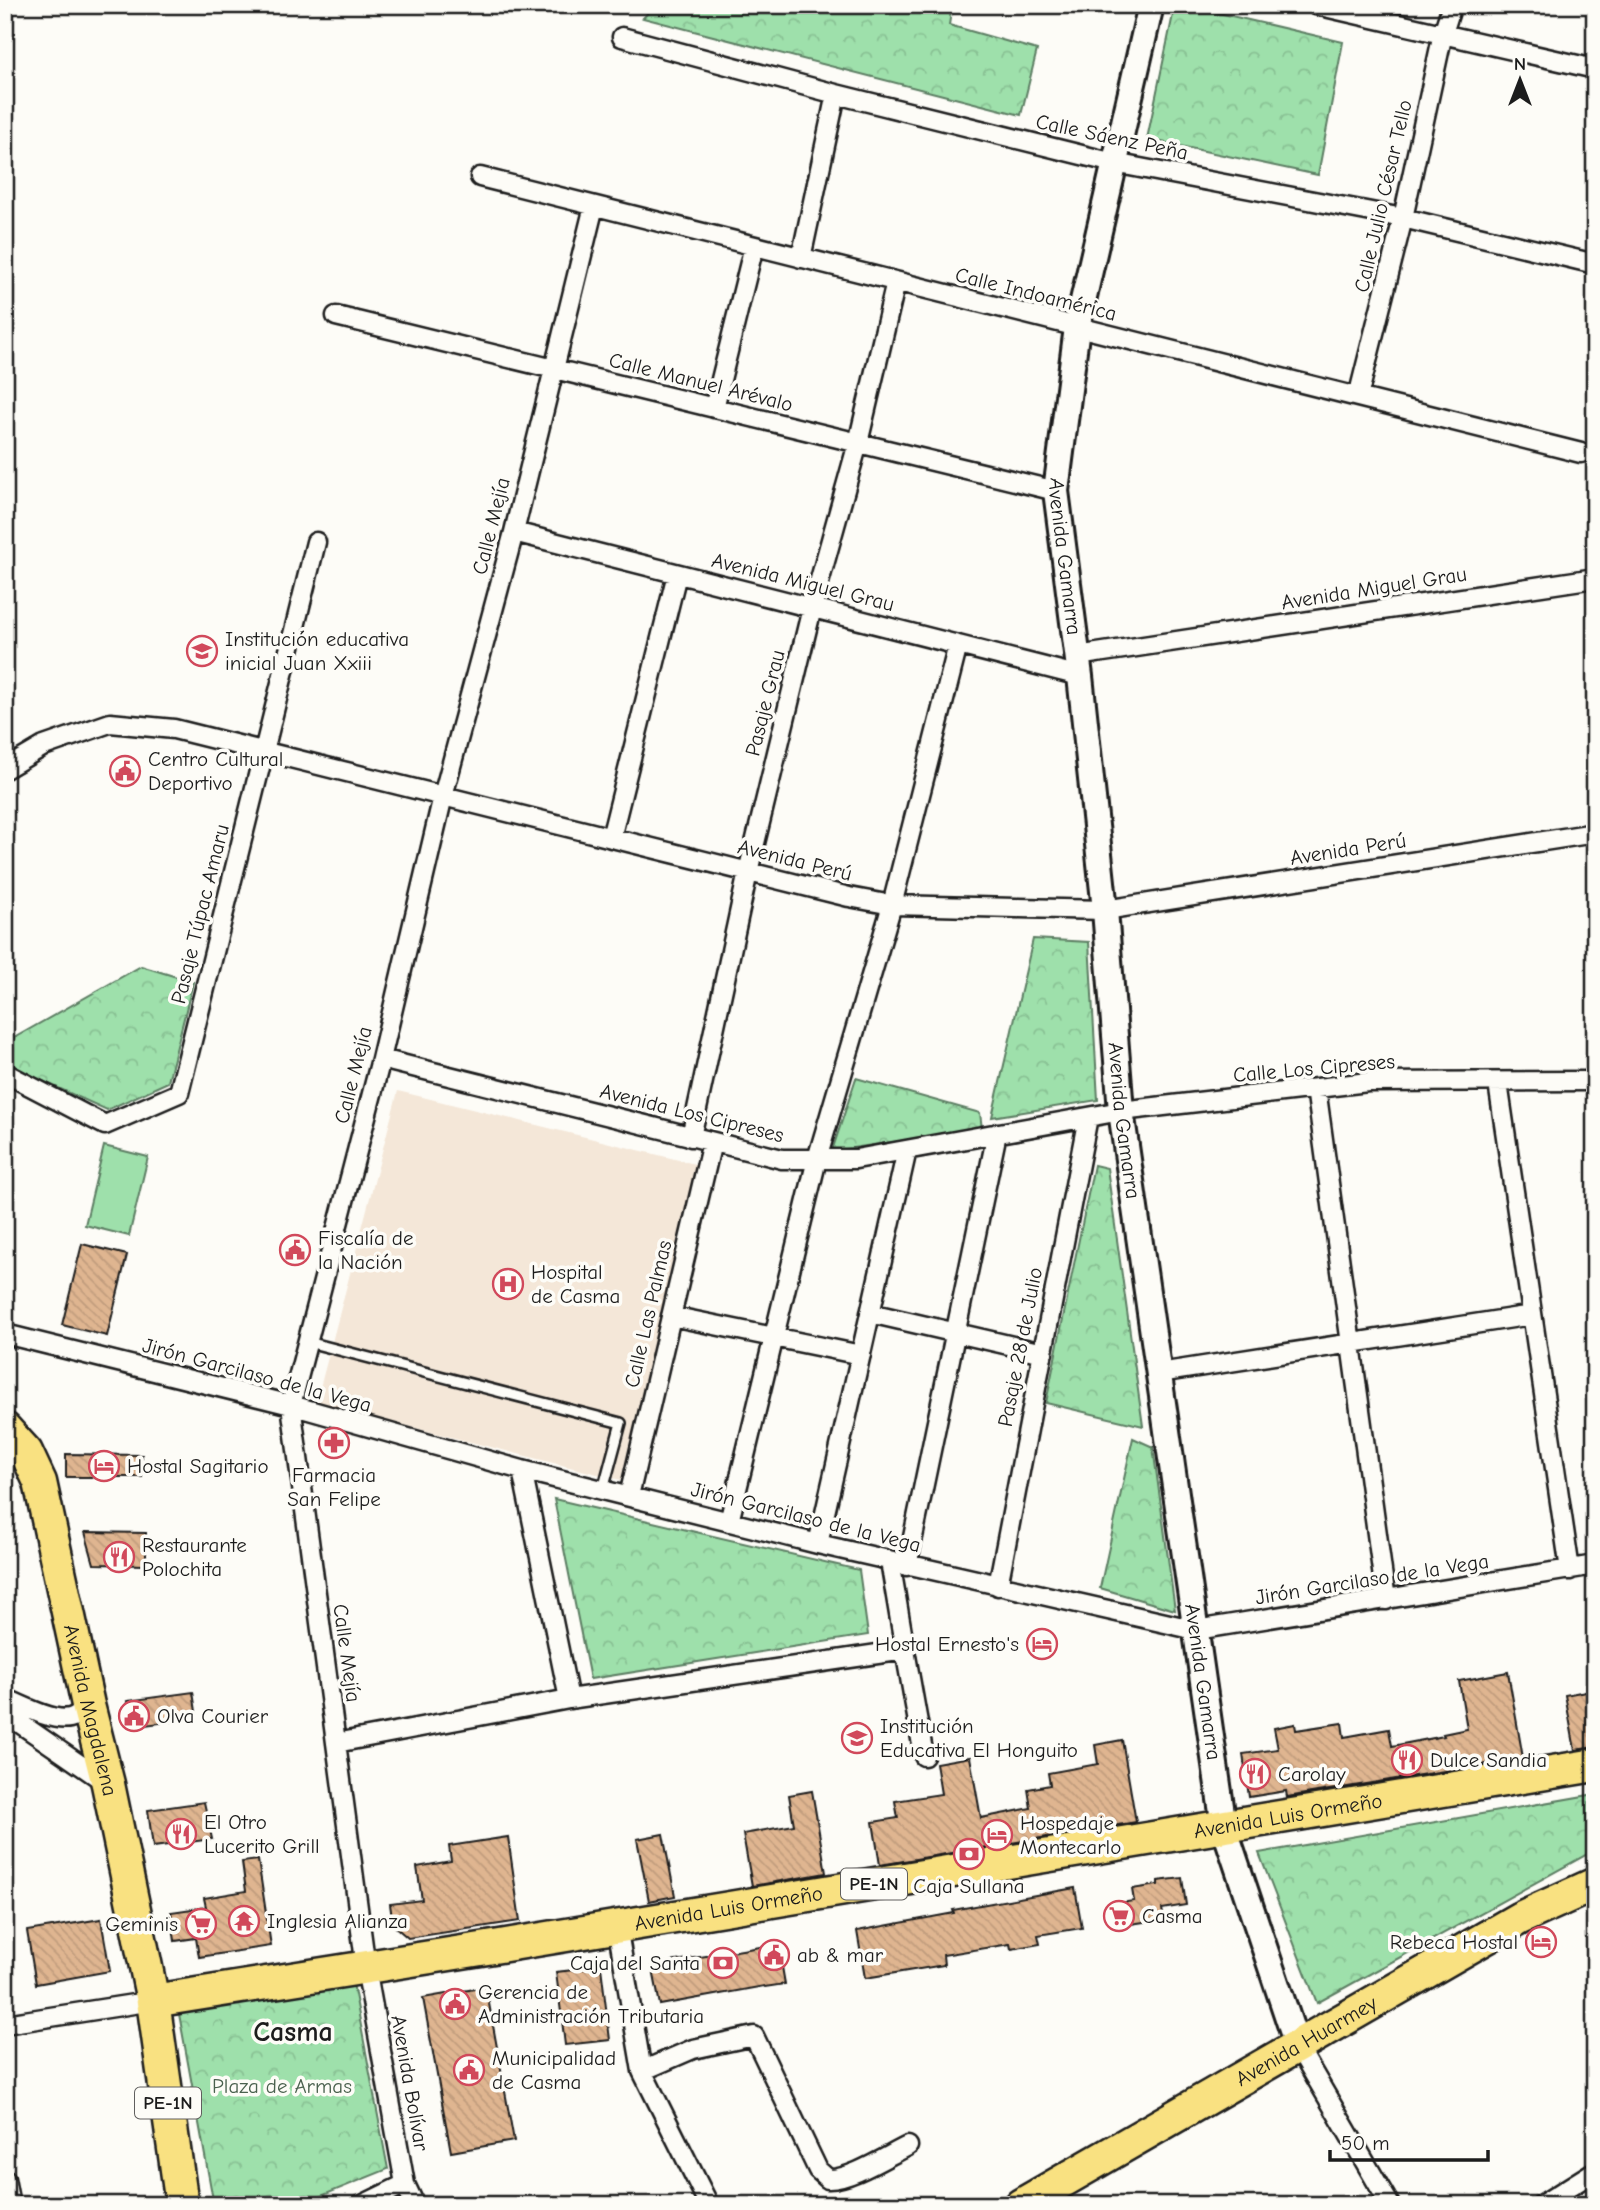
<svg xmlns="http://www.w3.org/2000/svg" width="1600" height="2210" font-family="'Comic Neue',sans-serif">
<defs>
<pattern id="park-crowns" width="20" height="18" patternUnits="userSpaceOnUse" patternTransform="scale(1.75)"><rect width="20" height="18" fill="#9ee0ab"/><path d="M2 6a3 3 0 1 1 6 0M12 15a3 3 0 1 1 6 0" fill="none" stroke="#88c093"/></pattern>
<pattern id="building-back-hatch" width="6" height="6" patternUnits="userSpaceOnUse" patternTransform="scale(1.75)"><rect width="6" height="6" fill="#dfb590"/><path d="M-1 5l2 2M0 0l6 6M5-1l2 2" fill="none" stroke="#bf9b7c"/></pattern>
</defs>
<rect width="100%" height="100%" fill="#fdfcf7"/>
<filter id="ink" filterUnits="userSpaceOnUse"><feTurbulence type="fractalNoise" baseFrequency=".0143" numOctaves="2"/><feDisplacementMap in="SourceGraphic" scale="14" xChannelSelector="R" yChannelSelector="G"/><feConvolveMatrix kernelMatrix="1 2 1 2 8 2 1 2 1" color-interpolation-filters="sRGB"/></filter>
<g filter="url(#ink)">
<path fill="#f4e7d8" d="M398,1091L699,1165L621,1480L316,1403Z"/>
<path fill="url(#park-crowns)" stroke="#5d7e64" stroke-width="2" d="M655,5H952L949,25L1037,50L1021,115L643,18Z
M1175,5H1184L1343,42L1318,175L1147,139Z
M1033,939L1089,942L1098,1100L992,1117Z
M141,966L193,982L168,1082L107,1110L5,1064V1043Z
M856,1078L980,1113L982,1129L832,1151Z
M1094,1165L1107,1168L1143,1426L1046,1403Z
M1133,1438L1153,1447L1175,1610L1100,1588Z
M554,1499L859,1570L868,1635L590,1679Z
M1595,1794V1850L1317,2003L1259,1853Z
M351,1973L388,2169L299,2205H214L177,2003Z"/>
<path fill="#9ee0ab" stroke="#5d7e64" stroke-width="2" d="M104,1146L148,1157L129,1236L85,1225Z"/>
<path fill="url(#building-back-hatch)" stroke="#1c1c1c" stroke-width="2" d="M82,1244L127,1255L107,1336L62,1325Z
M66,1454L142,1455V1477H66Z
M85,1532L146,1533V1565L94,1564Z
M1508,1672L1523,1758L1287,1797L1286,1791L1249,1797L1243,1754L1278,1749L1274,1728L1295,1724L1296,1730L1342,1723L1344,1737L1389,1729L1392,1746L1444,1736L1443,1734L1467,1729L1459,1681Z
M1591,1690L1592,1698H1595V1747L1575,1750L1565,1695Z
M193,1692L197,1718L131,1727L127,1701Z
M1122,1740L1136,1822L880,1865L873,1822L898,1818L895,1801L941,1794L936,1763L970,1757L981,1818L1031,1808L1028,1789L1050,1785L1048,1773L1098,1764L1095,1745Z
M812,1791L826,1873L752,1886L743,1834L794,1825L789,1795Z
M204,1802L212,1839L153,1847L148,1810Z
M663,1834L675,1896L649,1901L637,1839Z
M508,1837L520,1921L408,1938L393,1925L390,1904L422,1900L417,1867L451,1861L449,1846Z
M258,1860L271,1946L199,1957L196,1938L175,1941L171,1912L206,1907L204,1898L246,1891L242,1862Z
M1182,1878L1186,1905L1162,1909L1164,1919L1117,1926L1113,1904L1134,1901L1132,1889L1158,1885V1881Z
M1075,1888L1082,1928L1038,1935L1040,1944L1011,1949L1010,1944L943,1955L944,1965L865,1978L857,1931L954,1913L953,1910Z
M101,1919L110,1971L36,1984L27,1931Z
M778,1944L785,1984L765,1987L764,1986L660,2005L652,1965Z
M601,1967L610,2040L565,2045L556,1972Z
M486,1987L514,2141L451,2152L423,1998Z"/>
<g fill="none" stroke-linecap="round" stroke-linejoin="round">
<g stroke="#1c1c1c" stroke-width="14">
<path id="lane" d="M308,1342L621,1423L603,1490"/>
</g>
<g stroke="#1c1c1c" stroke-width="23">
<path id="street" d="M1316,5L1595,69
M622,37L836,94L1114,163L1403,218L1595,264
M480,177L1581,453
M801,258L836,94
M336,316L1056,491
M1358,397L1403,218L1443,33L1452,5
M714,408L754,246
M514,532L1080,676
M1077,656L1595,578
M5,769L44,746L110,723L174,729L849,897L892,905L1105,910L1595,833
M611,838L677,574
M381,1059L782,1159H856L1121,1111L1368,1082L1595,1081
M5,1073L105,1125L179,1093L316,542
M1498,1083L1570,1570
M1316,1088L1386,1600
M691,1137L748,872L812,608L858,443L896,282
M870,1313L1043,1353
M671,1316L861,1355
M5,1334L291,1405L522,1470L818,1544L1196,1630L1595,1565
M1159,1373L1532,1315
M522,1470L569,1699L905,1650L890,1561
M629,1496L712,1142
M729,1522L817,1159L892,905L958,645
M818,1544L907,1150
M907,1566L997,1133
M998,1586L1088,1117
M905,1650L924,1756
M5,1698C21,1705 53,1722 70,1718C78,1716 83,1710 88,1705
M5,1713L105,1782
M336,1743L569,1699
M617,1926L642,2071L709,2205
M5,2024L153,2001
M1297,2045L1390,2205
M642,2071L693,2049L754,2036L818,2170L828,2179C850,2180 887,2156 908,2146
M5,2179L10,2205
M362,2205L405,2184
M415,2205L405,2184L366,1968L291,1405L381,1059L443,796L514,532L594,206
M1541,2205L1595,2171"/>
</g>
<g stroke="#1c1c1c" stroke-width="30">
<g id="secondary">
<path id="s1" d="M1151,5L1077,327L1056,491L1080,676L1105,910L1121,1111L1224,1827L1297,2045"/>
</g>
</g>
<g stroke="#1c1c1c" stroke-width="37">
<g id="highway">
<path id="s2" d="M5,1429L26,1452L40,1482L88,1705L108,1784L153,2001L182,2205"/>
<path id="s3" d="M153,2001L500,1946L1595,1765"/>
<path id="s4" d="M1021,2205L1520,1918L1595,1884"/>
</g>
</g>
<use href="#lane" stroke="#fdfcf7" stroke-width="9"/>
<use href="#street" stroke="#fdfcf7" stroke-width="18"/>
<use href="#secondary" stroke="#fdfcf7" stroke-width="24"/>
<use href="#highway" stroke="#f9e181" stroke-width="32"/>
</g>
</g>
<defs>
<g id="school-ring" transform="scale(1.575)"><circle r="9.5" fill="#fdfcf7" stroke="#d1495b" stroke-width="1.5"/><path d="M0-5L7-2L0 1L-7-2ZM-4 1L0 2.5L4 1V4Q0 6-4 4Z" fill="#d1495b"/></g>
<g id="civic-ring" transform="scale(1.575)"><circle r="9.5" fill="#fdfcf7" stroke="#d1495b" stroke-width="1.5"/><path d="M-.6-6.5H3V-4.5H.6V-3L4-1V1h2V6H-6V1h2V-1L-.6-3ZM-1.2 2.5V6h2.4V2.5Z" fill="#d1495b"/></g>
<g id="hospital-ring" transform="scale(1.575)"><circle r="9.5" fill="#fdfcf7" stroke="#d1495b" stroke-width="1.5"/><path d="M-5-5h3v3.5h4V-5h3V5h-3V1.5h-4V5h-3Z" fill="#d1495b"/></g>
<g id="pharmacy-ring" transform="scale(1.575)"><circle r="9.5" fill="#fdfcf7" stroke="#d1495b" stroke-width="1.5"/><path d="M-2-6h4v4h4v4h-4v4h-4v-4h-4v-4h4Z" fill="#d1495b"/></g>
<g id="hotel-ring" transform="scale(1.575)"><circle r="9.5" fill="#fdfcf7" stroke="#d1495b" stroke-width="1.5"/><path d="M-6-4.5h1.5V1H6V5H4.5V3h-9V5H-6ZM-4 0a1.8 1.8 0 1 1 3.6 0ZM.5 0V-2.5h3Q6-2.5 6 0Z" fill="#d1495b"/></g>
<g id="restaurant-ring" transform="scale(1.575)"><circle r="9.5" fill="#fdfcf7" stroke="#d1495b" stroke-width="1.5"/><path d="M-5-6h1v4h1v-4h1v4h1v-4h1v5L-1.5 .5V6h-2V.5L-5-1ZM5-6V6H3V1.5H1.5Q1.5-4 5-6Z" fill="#d1495b"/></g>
<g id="bank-ring" transform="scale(1.575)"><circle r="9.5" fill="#fdfcf7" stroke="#d1495b" stroke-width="1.5"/><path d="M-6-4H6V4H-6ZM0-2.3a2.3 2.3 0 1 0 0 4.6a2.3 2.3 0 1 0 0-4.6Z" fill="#d1495b"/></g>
<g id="supermarket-ring" transform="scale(1.575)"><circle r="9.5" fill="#fdfcf7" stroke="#d1495b" stroke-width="1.5"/><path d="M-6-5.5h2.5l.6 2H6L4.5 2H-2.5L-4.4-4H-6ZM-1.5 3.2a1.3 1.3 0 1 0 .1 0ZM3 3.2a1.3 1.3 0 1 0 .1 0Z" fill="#d1495b"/></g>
<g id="temple-ring" transform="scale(1.575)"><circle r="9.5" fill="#fdfcf7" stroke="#d1495b" stroke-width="1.5"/><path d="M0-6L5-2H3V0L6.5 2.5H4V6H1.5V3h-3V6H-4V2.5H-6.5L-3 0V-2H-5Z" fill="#d1495b"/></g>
</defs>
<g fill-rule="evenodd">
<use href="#school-ring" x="202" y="651"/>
<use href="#civic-ring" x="125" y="771"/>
<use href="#civic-ring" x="295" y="1250"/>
<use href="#hospital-ring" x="508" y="1284"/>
<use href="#pharmacy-ring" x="334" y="1443"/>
<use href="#hotel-ring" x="104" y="1466"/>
<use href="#restaurant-ring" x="119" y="1557"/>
<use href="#hotel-ring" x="1042" y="1644"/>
<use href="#civic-ring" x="134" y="1716"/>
<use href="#school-ring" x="857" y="1738"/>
<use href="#restaurant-ring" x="1407" y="1760"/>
<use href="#restaurant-ring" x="1255" y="1774"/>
<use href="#restaurant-ring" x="181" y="1834"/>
<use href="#hotel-ring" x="997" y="1835"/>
<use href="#bank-ring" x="969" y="1854"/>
<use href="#supermarket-ring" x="1119" y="1916"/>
<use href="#temple-ring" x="244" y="1921"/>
<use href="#supermarket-ring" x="201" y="1924"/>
<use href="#hotel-ring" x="1541" y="1942"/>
<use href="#civic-ring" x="774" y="1955"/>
<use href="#bank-ring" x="723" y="1963"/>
<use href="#civic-ring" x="455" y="2004"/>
<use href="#civic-ring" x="469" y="2070"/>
</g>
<g text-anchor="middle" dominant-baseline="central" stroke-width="7" stroke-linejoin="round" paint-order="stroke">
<g fill="#fdfcf7" stroke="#605f5e" stroke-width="2">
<rect x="841" y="1868.5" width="66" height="31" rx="5"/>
<rect x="135" y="2087.5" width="66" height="31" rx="5"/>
</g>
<g font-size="19" font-weight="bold" fill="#1c1c1c">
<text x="874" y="1884">PE-1N</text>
<text x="168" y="2103">PE-1N</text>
</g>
<g font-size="21" fill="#1c1c1c" stroke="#fdfcf7">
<text transform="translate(1112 137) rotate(12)">Calle Sáenz Peña</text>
<text transform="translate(1383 196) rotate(-77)">Calle Julio César Tello</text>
<text transform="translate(1036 294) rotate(14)">Calle Indoamérica</text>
<text transform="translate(701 382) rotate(14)">Calle Manuel Arévalo</text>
<text transform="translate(491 526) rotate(-76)">Calle Mejía</text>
<text stroke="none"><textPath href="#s1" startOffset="562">Avenida Gamarra</textPath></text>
<text transform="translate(803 582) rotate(14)">Avenida Miguel Grau</text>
<text transform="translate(1374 588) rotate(-9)">Avenida Miguel Grau</text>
<text transform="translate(765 703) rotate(-76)">Pasaje Grau</text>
<text transform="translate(1348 849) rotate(-9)">Avenida Perú</text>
<text transform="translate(795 860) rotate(14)">Avenida Perú</text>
<text transform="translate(200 914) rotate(-76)">Pasaje Túpac Amaru</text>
<text transform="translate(1314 1068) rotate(-5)">Calle Los Cipreses</text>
<text transform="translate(353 1075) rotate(-76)">Calle Mejía</text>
<text transform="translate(692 1113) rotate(14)">Avenida Los Cipreses</text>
<text stroke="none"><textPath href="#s1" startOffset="1129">Avenida Gamarra</textPath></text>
<text transform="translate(648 1314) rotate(-77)">Calle Las Palmas</text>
<text transform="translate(1020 1347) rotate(-79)">Pasaje 28 de Julio</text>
<text transform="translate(257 1375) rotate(15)">Jirón Garcilaso de la Vega</text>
<text transform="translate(806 1517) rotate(14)">Jirón Garcilaso de la Vega</text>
<text transform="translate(1372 1579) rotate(-9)">Jirón Garcilaso de la Vega</text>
<text transform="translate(347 1653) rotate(82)">Calle Mejía</text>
<text stroke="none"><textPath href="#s1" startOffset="1696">Avenida Gamarra</textPath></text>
<text stroke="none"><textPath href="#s2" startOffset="298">Avenida Magdalena</textPath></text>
<text stroke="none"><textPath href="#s3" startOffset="1150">Avenida Luis Ormeño</textPath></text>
<text stroke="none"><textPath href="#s3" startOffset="583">Avenida Luis Ormeño</textPath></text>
<text stroke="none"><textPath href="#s4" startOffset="329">Avenida Huarmey</textPath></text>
<text transform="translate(410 2083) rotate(80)">Avenida Bolívar</text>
</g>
<g font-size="21" fill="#1c1c1c" stroke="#fdfcf7" text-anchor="start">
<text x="225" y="639">Institución educativa<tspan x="225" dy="24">inicial Juan Xxiii</tspan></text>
<text x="148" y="759">Centro Cultural<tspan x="148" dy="24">Deportivo</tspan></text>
<text x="318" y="1238">Fiscalía de<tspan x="318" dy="24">la Nación</tspan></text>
<text x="531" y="1272">Hospital<tspan x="531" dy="24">de Casma</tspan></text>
<text x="127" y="1466">Hostal Sagitario</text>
<text x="334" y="1475" text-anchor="middle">Farmacia<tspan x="334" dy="24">San Felipe</tspan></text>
<text x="142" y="1545">Restaurante<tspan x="142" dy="24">Polochita</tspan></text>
<text x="1019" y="1644" text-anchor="end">Hostal Ernesto's</text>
<text x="157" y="1716">Olva Courier</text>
<text x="880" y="1726">Institución<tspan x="880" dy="24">Educativa El Honguito</tspan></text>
<text x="1430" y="1760">Dulce Sandia</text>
<text x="1278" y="1774">Carolay</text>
<text x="204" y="1822">El Otro<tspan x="204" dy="24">Lucerito Grill</tspan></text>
<text x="1020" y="1823">Hospedaje<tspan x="1020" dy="24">Montecarlo</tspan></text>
<text x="969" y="1886" text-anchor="middle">Caja Sullana</text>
<text x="1142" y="1916">Casma</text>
<text x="267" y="1921">Inglesia Alianza</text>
<text x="178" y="1924" text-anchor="end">Geminis</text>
<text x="1518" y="1942" text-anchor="end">Rebeca Hostal</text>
<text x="797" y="1955">ab &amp; mar</text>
<text x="700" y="1963" text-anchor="end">Caja del Santa</text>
<text x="478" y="1992">Gerencia de<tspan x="478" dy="24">Administración Tributaria</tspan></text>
<text x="492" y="2058">Municipalidad<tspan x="492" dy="24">de Casma</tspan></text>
</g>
<g font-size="21" fill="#4a614e" stroke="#fdfcf7">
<text x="282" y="2086">Plaza de Armas</text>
</g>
<g font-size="28" font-weight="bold" fill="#1c1c1c" stroke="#fdfcf7">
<text x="293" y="2032">Casma</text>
</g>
</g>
<rect width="1600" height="2210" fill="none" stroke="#fdfcf7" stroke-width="28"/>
<rect x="14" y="14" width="1572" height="2182" fill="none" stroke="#1c1c1c" stroke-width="2.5" filter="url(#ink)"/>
<g transform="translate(1520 80)" stroke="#fdfcf7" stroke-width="5" paint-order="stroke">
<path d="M0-5L12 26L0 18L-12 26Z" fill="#1c1c1c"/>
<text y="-10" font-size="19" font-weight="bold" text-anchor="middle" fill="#1c1c1c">N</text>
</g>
<path d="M1330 2150v10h158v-10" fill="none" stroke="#1c1c1c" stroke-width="3.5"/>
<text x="1341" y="2150" font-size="21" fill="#1c1c1c" stroke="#fdfcf7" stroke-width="5" paint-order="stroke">50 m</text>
</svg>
